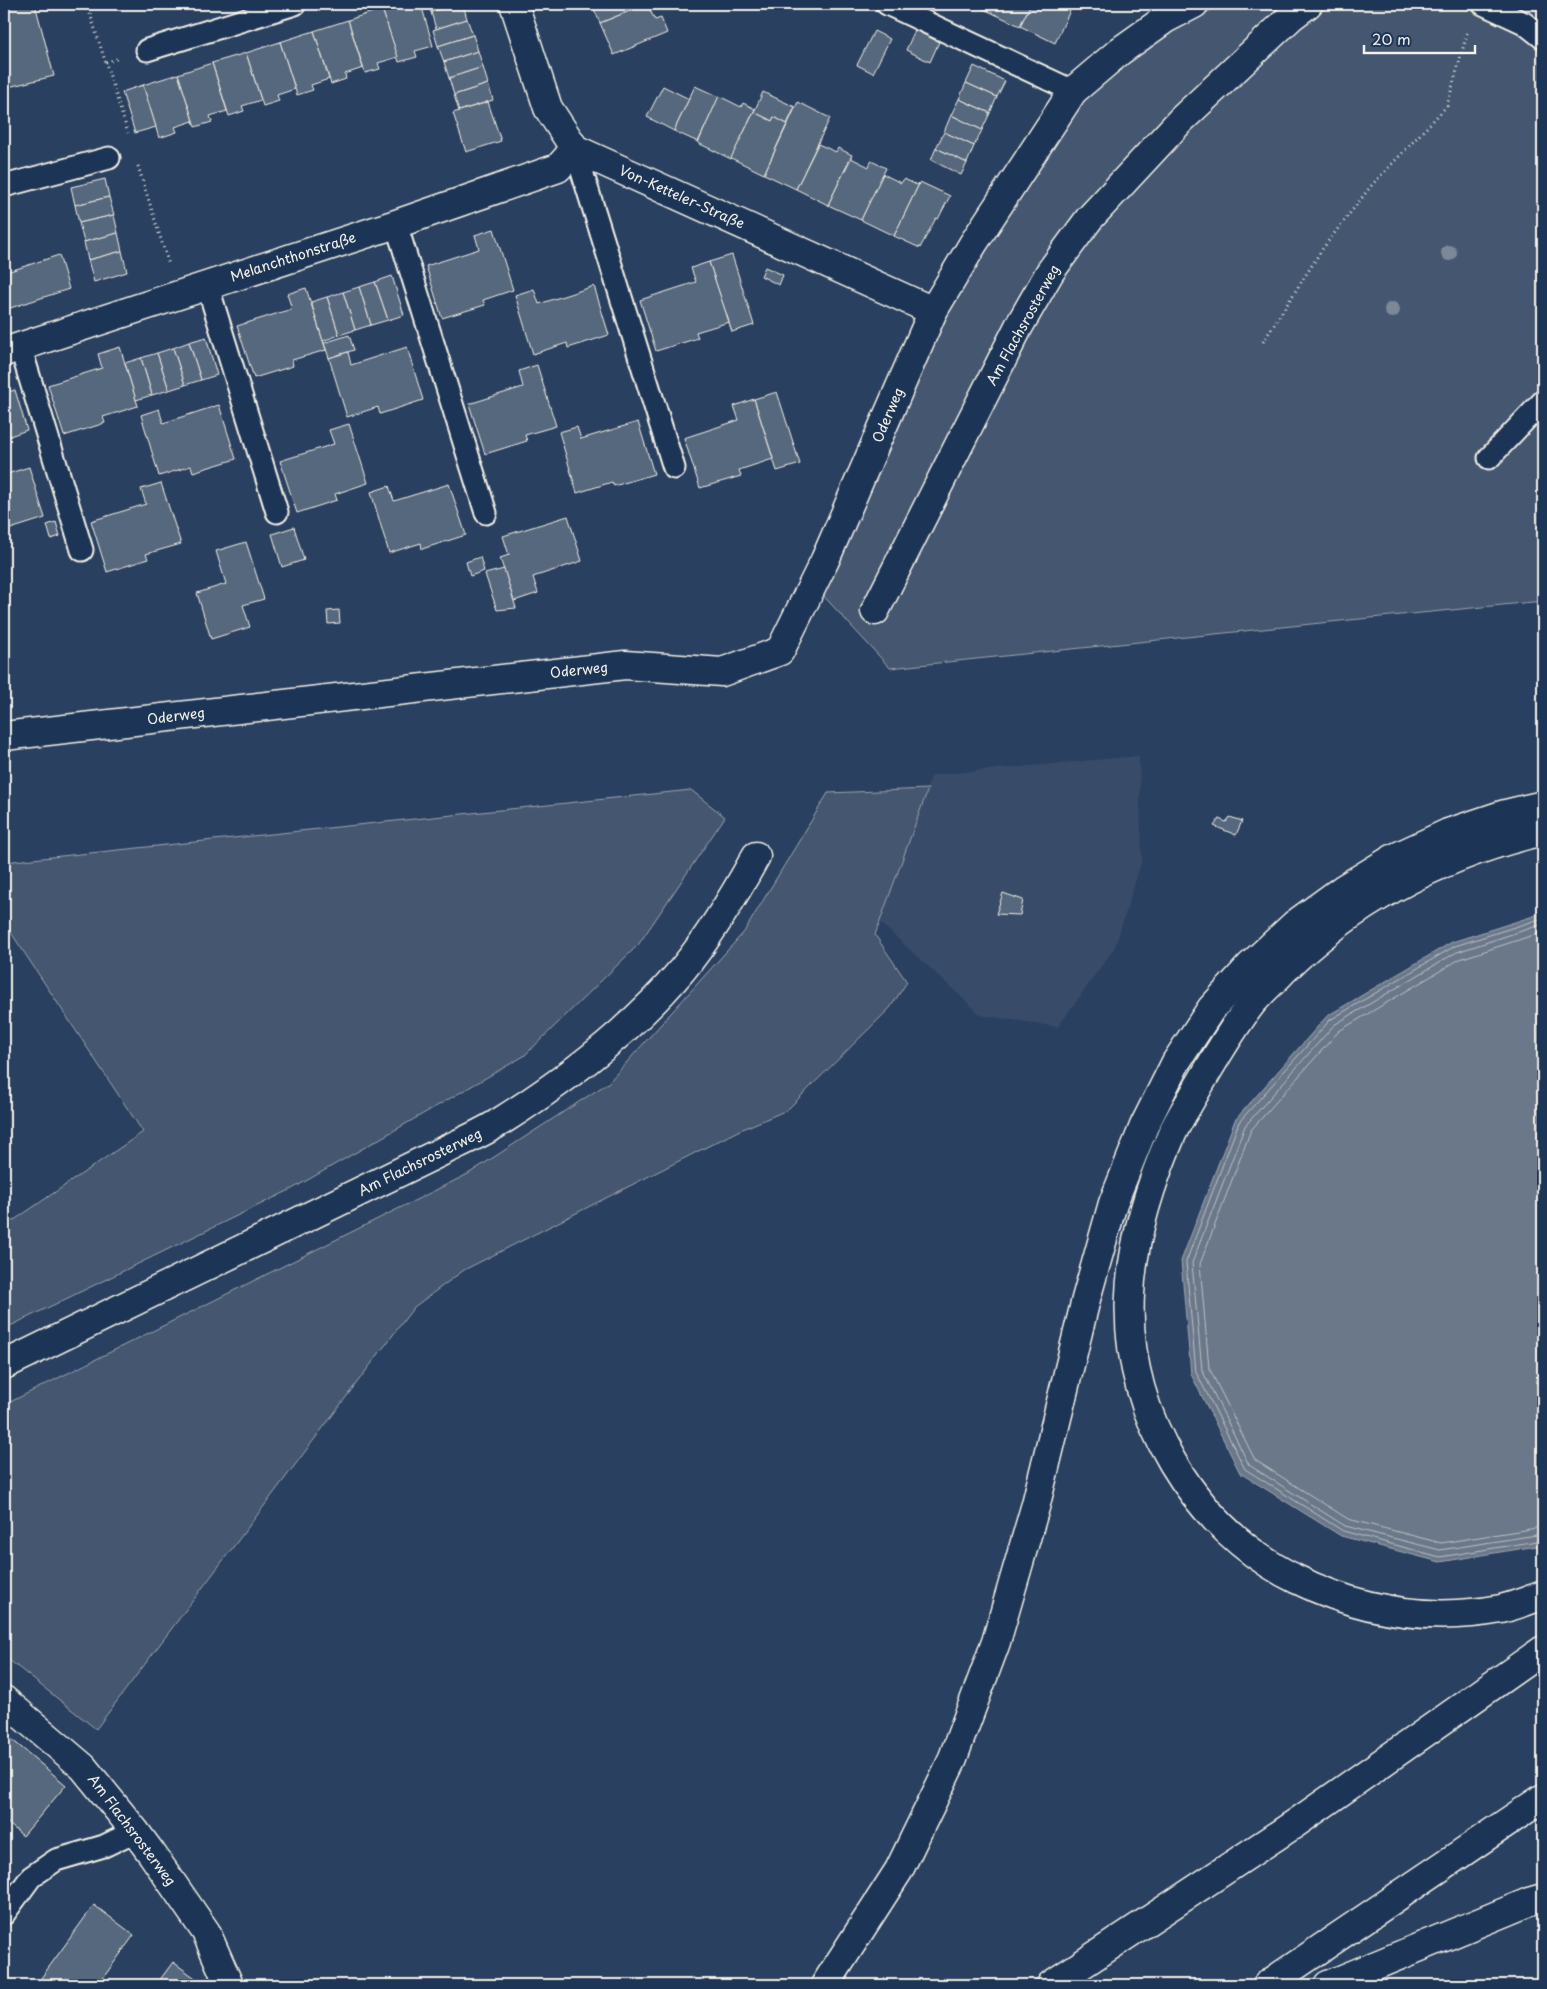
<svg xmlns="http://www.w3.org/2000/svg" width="1547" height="1989" font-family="'Playpen Sans',sans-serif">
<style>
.built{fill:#374c69}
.green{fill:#445771;stroke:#9ca4ac}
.water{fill:#6a788a;stroke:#a1a8b0}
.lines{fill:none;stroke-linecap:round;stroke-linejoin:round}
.shore{stroke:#bdc1c2;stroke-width:1}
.building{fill:#56677d;stroke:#f4f1e8}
.service-casing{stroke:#f4f1e8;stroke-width:25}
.minor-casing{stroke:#f4f1e8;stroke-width:31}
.motorway-casing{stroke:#f4f1e8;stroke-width:31}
.path{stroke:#f4f1e8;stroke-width:3;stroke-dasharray:1 4;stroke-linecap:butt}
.service{stroke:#1d3557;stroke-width:21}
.minor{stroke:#1d3557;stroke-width:28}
.motorway{stroke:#1d3557;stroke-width:28}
.tree{fill:#7c8897}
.labels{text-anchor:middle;stroke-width:4;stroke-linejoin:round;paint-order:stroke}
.street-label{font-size:14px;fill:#f4f1e8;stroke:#1d3557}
</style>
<rect width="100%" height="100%" fill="#2a4060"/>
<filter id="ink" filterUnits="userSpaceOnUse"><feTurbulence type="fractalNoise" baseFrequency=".02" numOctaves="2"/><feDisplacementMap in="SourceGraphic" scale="10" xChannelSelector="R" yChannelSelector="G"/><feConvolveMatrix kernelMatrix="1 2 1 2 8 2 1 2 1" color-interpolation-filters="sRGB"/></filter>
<g filter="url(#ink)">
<!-- built -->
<path class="built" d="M1139 756 1142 860 1115 947 1058 1027 981 1015 876 919 932 775Z"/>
<!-- green -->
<g class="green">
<path d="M1331 4H1543V601L1340 621 890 668 819 591 946 312 1085 99 1161 35 1222 5H1267L1303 25Z"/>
<path d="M928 789 875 935 907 982 890 1008 787 1110 738 1131 464 1270 414 1307 96 1729 4 1656V1405L468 1174 608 1083 744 932 828 793Z"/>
<path d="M691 790 725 817 638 945 524 1056 292 1189 4 1329V1227L143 1132 4 922V862Z"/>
</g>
<!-- water -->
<path class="water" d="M1543 913V1545L1440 1562 1341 1536 1240 1473 1191 1374 1181 1261 1235 1120 1327 1016 1452 942Z"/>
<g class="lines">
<!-- shore -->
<g class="shore">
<path d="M1543 918 1455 946 1330 1020 1239 1122 1186 1262 1196 1372 1245 1469 1343 1531 1440 1557 1543 1540"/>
<path d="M1543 924 1457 952 1334 1025 1245 1126 1192 1263 1202 1370 1249 1465 1345 1526 1440 1550 1543 1534"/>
<path d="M1543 932 1460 959 1339 1031 1251 1130 1200 1264 1209 1368 1255 1460 1348 1519 1441 1543 1543 1527"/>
</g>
</g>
<!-- building -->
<g class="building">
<path d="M19 4H35L54 76 4 88V7Z"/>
<path d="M399 4H421L433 46 415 51 417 57 399 62 382 9Z"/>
<path d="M428 4H458L431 12Z"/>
<path d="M458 4H463L467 19 436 29 431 12Z"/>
<path d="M592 4H647L600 23Z"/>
<path d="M647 4 655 20 661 18 667 33 614 55 600 23Z"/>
<path d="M972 4H992L988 11Z"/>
<path d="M992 4H1031L1020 26 988 11Z"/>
<path d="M1031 4H1073L1055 43 1020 26Z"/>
<path d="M382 9 398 57 378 63 380 69 365 73 348 20Z"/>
<path d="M467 19 473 35 438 46 433 30Z"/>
<path d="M348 20 363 68 345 74 346 79 331 84 314 31Z"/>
<path d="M915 30 939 42 930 62 906 50Z"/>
<path d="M314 31 329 79 311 85 313 90 297 95 280 42Z"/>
<path d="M874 31 890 39 873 73 857 65Z"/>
<path d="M473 35 478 51 444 62 438 46Z"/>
<path d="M280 42 295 89 277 95 279 101 263 106 246 53Z"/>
<path d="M478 51 483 67 449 78 444 62Z"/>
<path d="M246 53 261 100 242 106 244 111 229 116 212 63Z"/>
<path d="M212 63 227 111 210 116 212 122 195 127 178 74Z"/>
<path d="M974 66 1005 81 997 97 966 83Z"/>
<path d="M483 67 488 84 454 95 449 78Z"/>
<path d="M178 74 193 121 175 127 177 132 159 138 143 85Z"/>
<path d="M966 83 997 97 990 113 959 99Z"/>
<path d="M488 84 493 100 459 111 454 95Z"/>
<path d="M143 85 156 127 135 133 122 92Z"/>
<path d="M663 86 689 99 674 131 647 117Z"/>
<path d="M695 86 719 97 698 142 674 131Z"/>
<path d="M763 92 795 107 787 124 774 117 772 121 754 112Z"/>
<path d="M719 96 741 107 743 103 755 109 731 159 698 143Z"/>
<path d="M959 99 990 113 982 130 951 115Z"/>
<path d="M488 102 501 141 466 152 453 113Z"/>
<path d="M798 102 830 118 796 189 764 174Z"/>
<path d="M754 112 772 121 774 117 787 124 764 174 731 158Z"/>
<path d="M951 115 982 130 974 146 944 132Z"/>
<path d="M944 132 974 146 967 163 936 148Z"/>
<path d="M818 144 836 152 838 148 852 155 828 205 796 189Z"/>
<path d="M936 148 967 163 961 175 931 160Z"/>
<path d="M851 158 869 167 871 161 886 168 861 220 828 205Z"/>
<path d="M883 174 901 183 904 179 917 185 920 182 894 236 861 220Z"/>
<path d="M105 179 109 197 75 205 71 187Z"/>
<path d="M920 182 950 196 938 219 936 218 920 248 894 236Z"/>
<path d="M109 197 114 215 79 223 75 205Z"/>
<path d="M114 215 118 233 84 242 79 223Z"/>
<path d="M494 229 513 290 483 300 485 305 442 318 426 266 479 249 475 235Z"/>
<path d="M118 233 122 251 88 260 84 242Z"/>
<path d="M122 251 127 272 94 282 88 260Z"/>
<path d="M59 255 69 289 4 310V273Z"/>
<path d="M732 255 754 325 732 332 709 262Z"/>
<path d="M709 262 729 322 696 332 698 338 656 351 640 300 696 282 691 268Z"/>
<path d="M765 267 783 275 779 285 761 276Z"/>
<path d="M392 276 404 315 388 320 375 282Z"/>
<path d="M375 282 388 320 371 325 359 287Z"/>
<path d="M594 286 609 335 568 348 567 343 533 354 515 295 534 289 539 304Z"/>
<path d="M359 287 371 325 355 330 343 292Z"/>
<path d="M306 288 326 350 292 360 293 366 254 378 237 326 292 309 287 294Z"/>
<path d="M343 292 355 330 339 335 327 297Z"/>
<path d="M327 297 339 335 323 341 311 302Z"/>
<path d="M349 335 354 350 329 358 324 343Z"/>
<path d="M206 337 217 375 201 380 189 342Z"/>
<path d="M189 342 201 380 185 385 173 348Z"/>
<path d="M120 347 138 406 103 417 105 423 64 436 48 385 102 368 98 354Z"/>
<path d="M407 347 423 400 380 414 378 407 347 417 329 358 348 352 351 365Z"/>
<path d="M173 348 185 385 169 390 157 353Z"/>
<path d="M157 353 169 390 152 395 141 358Z"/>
<path d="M141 358 152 395 136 400 125 363Z"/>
<path d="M537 365 556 426 525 435 527 441 485 454 469 404 523 387 519 371Z"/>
<path d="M15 390 27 430 4 438V393Z"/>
<path d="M777 392 800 464 777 471 754 399Z"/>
<path d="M754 399 773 459 739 470 741 476 700 488 684 438 739 420 734 406Z"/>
<path d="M219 405 236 459 193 472 191 466 159 476 141 415 159 409 163 423Z"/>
<path d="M638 422 654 474 614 486 612 482 577 493 559 432 577 427 581 439Z"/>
<path d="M349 424 368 483 335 494 337 500 297 513 280 461 334 444 329 430Z"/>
<path d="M29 467 45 518 4 531V475Z"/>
<path d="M161 483 181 544 146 554 148 559 107 572 91 521 146 504 141 489Z"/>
<path d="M449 484 466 535 422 549 421 543 389 553 371 492 389 486 394 501Z"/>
<path d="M568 516 582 561 533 577 538 593 514 601 500 558 509 555 503 536Z"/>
<path d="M56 522 60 536 51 539 47 525Z"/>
<path d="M294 527 304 560 282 567 272 534Z"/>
<path d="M246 542 264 599 243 605 250 627 211 639 197 593 226 584 216 551Z"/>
<path d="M480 557 484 571 470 576 466 562Z"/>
<path d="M504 569 516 608 497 610 485 574Z"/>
<path d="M339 610 340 623 328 624 327 611Z"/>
<path d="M1230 817 1242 821 1236 835 1214 826 1219 819 1226 822Z"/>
<path d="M1003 893 1023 900 1020 915 996 914Z"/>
<path d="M4 1733 66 1785 23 1836 4 1820Z"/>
<path d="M94 1905 134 1935 98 1985H36Z"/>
<path d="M173 1962 205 1985H156Z"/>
</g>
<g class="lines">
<defs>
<g id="service">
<path d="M887 4 1073 91"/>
<path d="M1483 4 1524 23 1543 38"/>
<path d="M147 50 295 4"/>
<path d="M575 149 674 468"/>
<path d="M4 186 109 158"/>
<path d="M396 224 486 513"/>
<path d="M207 284 277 512"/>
<path d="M20 346 82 550"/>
<path d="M1489 458 1543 401"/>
<path d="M4 1914 31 1877 56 1860 104 1846 135 1831"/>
</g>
<g id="minor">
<path d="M514 4 548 108 575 149 933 311"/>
<path d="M4 352 396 224 558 168 575 149"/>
<path d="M875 611 1019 326 1050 272 1089 219 1181 120 1292 16 1308 4"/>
<path d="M4 736 625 665 722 672 780 651 825 560 933 311 973 244 1073 91 1120 51 1165 19 1194 4"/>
<path d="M4 1365 447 1149C464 1141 482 1133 498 1123 565 1081 631 1031 682 970 711 935 734 896 756 856"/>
<path d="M4 1700 83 1767 135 1831 152 1854 206 1932 229 1985"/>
</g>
<g id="motorway">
<path d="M1543 831C1445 854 1355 900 1283 971 1273 982 1261 992 1252 1003 1231 1030 1214 1060 1197 1089 1189 1104 1179 1118 1172 1134 1123 1246 1108 1353 1173 1463 1203 1513 1245 1554 1296 1579 1361 1611 1430 1622 1501 1609 1515 1606 1529 1600 1543 1595"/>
<path d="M825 1985 899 1870 951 1763 996 1642 1036 1504 1086 1299 1113 1203 1144 1126 1176 1062 1211 1009 1251 965 1295 924 1343 889 1394 858 1448 833 1505 814 1543 805"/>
<path d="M1051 1985 1296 1823 1543 1650"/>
<path d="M1267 1985 1543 1798"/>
<path d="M1328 1985 1529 1902 1543 1898"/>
</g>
</defs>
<!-- service casing -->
<use href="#service" class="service-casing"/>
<!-- minor casing -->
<use href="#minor" class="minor-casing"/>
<!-- motorway casing -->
<use href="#motorway" class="motorway-casing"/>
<!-- path -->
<g class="path">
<path d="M87 4 128 133"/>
<path d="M106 62 120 58"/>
<path d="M138 166 169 265"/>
<path d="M1263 342 1323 248 1371 186 1447 106 1468 30"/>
</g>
<!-- service -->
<use href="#service" class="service"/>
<!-- minor -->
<use href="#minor" class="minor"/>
<!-- motorway -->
<use href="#motorway" class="motorway"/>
</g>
<!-- trees -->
<g class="tree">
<circle cx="1449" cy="253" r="8"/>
<circle cx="1392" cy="310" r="8"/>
</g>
</g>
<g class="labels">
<!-- street labels -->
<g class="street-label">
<text transform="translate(682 197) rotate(24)" y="5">Von-Ketteler-Straße</text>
<text transform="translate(293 257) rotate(-18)" y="5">Melanchthonstraße</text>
<text transform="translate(1023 325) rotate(-61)" y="5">Am Flachsrosterweg</text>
<text transform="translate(888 415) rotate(-67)" y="5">Oderweg</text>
<text transform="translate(579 670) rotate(-6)" y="5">Oderweg</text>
<text transform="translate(176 716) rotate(-7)" y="5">Oderweg</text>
<text transform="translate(420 1162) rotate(-26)" y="5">Am Flachsrosterweg</text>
<text transform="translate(132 1830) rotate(53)" y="5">Am Flachsrosterweg</text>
</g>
</g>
<!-- margin -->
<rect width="1547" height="1989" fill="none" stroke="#1d3557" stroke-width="20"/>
<rect x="10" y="10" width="1527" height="1969" fill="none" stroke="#f4f1e8" stroke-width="2" filter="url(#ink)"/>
<!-- scale -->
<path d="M1364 45v8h111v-8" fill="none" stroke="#f4f1e8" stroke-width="2.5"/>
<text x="1372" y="45" font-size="15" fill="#f4f1e8" stroke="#1d3557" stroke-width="4" paint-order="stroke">20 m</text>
</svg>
